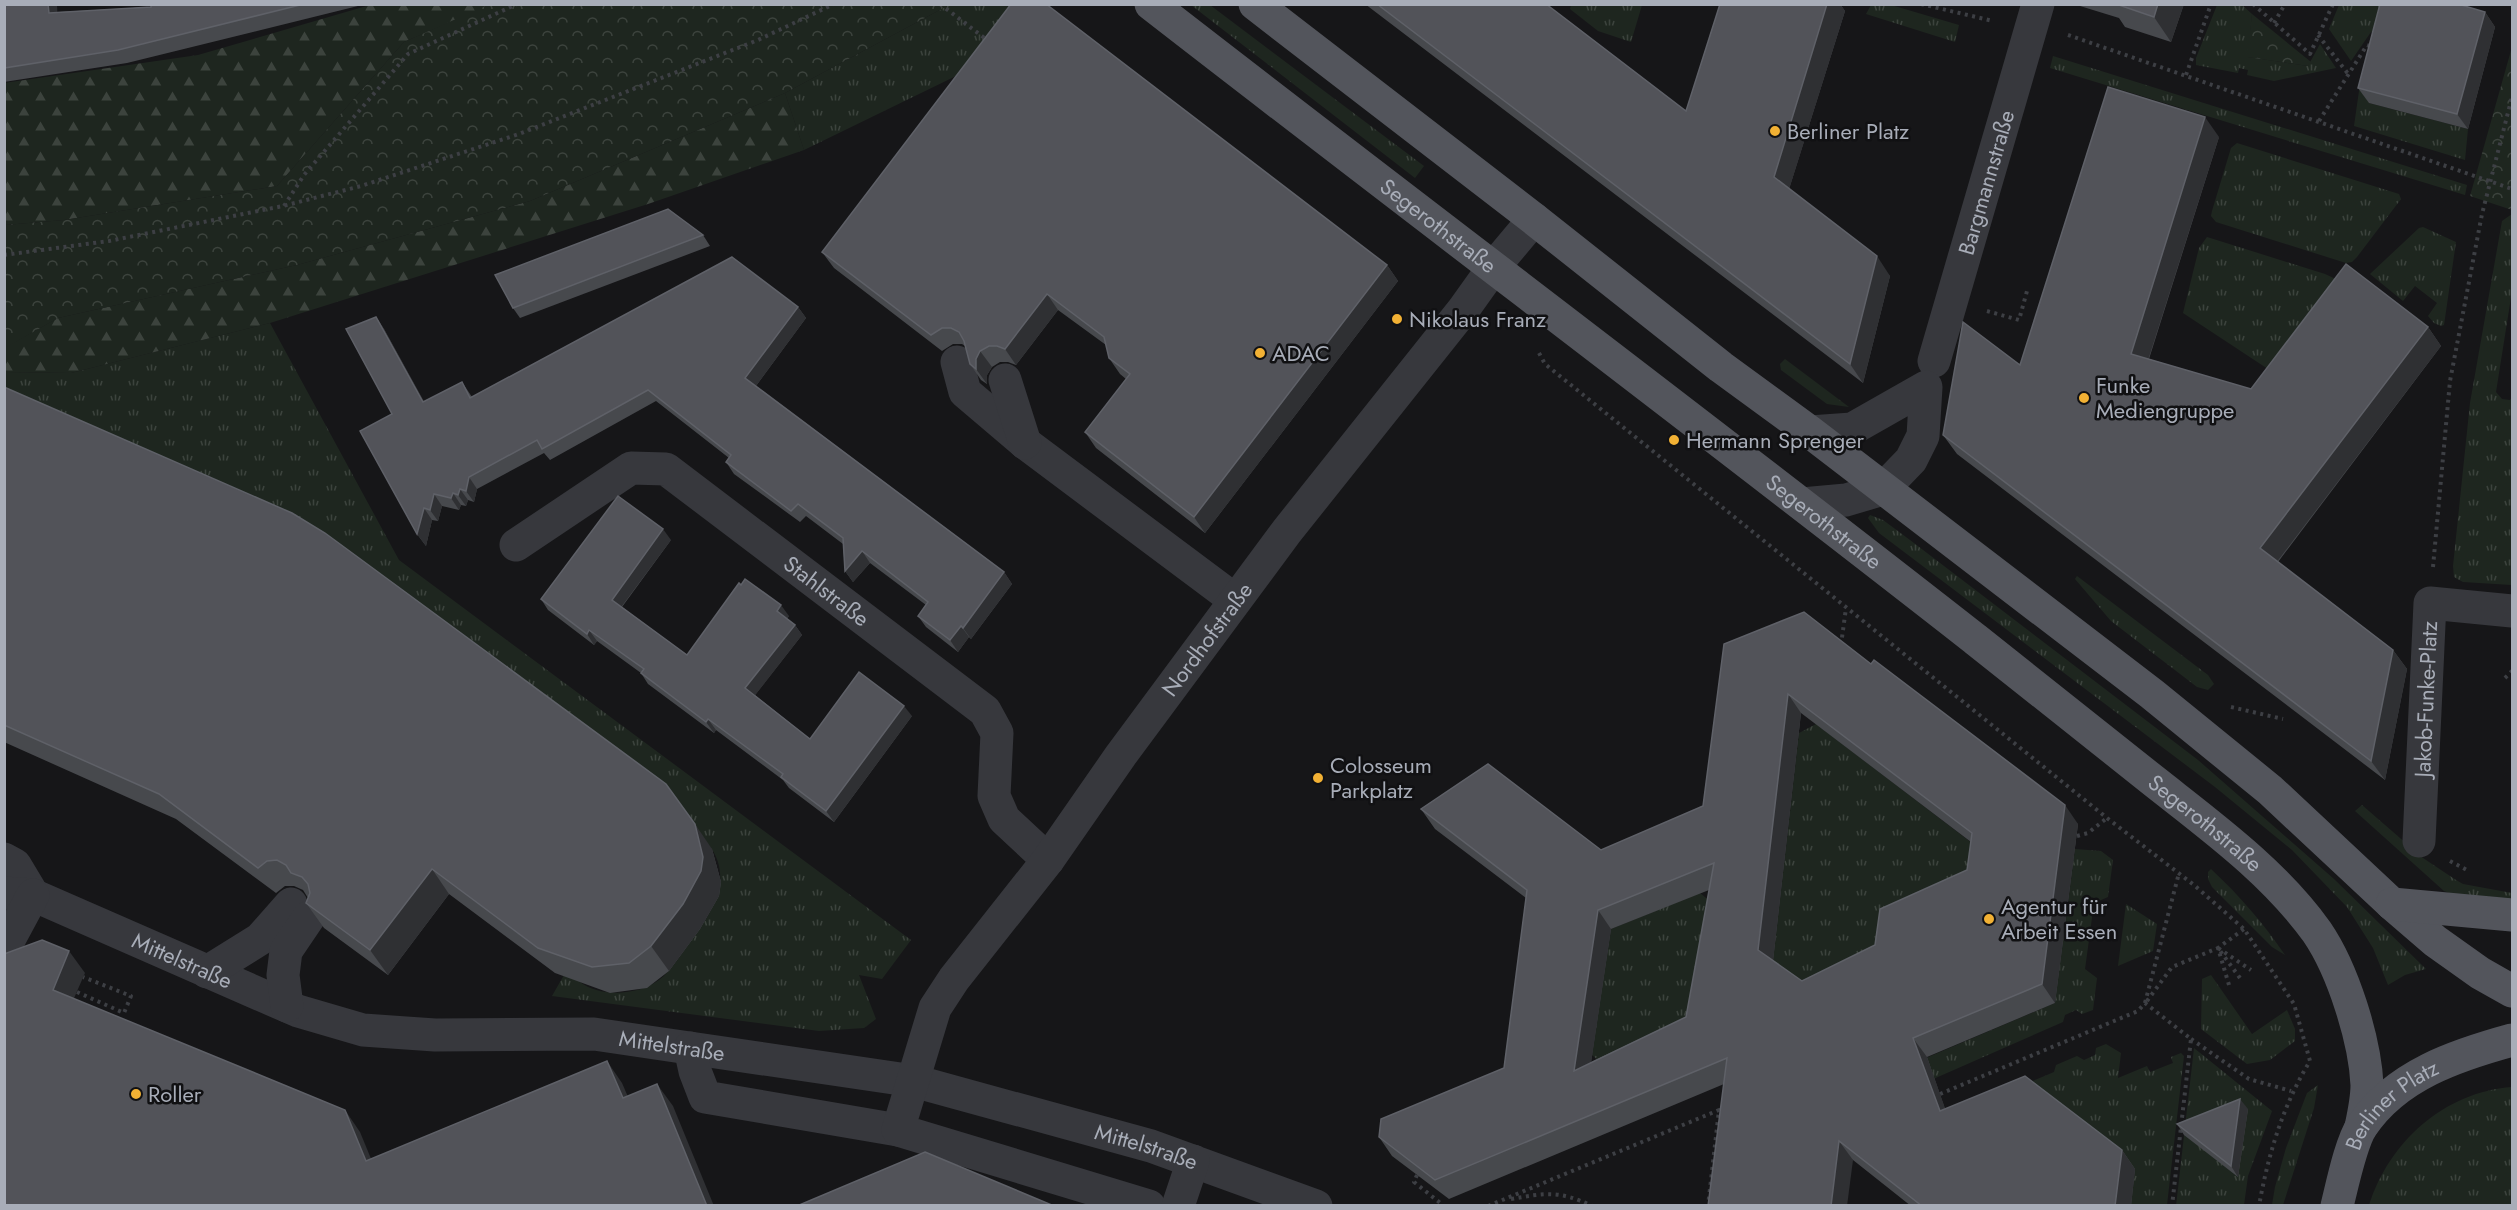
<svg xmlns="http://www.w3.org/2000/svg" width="2517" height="1210" font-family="Jost,sans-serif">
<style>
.grass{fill:url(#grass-tufts)}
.forest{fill:url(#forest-firs)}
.park{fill:url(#park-crowns)}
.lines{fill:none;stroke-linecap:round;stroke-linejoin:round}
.path{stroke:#3d3f44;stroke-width:4;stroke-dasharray:3 4.5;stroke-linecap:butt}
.minor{stroke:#37383d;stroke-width:33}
.major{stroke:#53555c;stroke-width:33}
.wall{fill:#47494d;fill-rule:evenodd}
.shaded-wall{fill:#2f3033}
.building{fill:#525359;stroke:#5f6168;stroke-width:1.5;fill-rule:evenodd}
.poi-dot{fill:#f2b134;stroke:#111113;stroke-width:2}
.labels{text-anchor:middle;stroke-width:5;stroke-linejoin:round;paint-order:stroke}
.poi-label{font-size:22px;fill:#a8adb8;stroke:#111113;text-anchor:start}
.street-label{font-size:22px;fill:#a8adb8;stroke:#111113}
</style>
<defs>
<pattern id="grass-tufts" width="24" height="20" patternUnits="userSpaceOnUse" patternTransform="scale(1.5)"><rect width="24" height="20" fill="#1e261f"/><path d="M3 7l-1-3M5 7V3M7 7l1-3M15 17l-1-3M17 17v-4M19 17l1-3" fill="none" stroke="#3c433d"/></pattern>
<pattern id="forest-firs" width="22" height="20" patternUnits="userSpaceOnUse" patternTransform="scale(1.5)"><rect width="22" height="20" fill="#1e261f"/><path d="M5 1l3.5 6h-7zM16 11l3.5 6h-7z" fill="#3c433d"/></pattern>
<pattern id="park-crowns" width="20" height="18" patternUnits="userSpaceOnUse" patternTransform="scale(1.5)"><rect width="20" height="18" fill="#1e261f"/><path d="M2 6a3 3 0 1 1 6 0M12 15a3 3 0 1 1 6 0" fill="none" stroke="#3c433d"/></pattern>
</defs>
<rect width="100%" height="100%" fill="#161618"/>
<!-- grass -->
<g class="grass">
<path d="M949 5H1035L995 57 804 150 785 93Z"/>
<path d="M1191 5H1210L1424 166 1415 178Z"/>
<path d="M1571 5 1642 4V5L1631 42 1598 31 1570 9Z"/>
<path d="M1871 5H1891L1959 25 1955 42 1866 14Z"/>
<path d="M2217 5H2242L2252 14 2248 57 2308 66 2320 44 2336 68 2274 81 2247 75 2248 70 2239 68 2238 73 2196 65V58Z"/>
<path d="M2339 5H2392L2387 35 2371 32 2351 61 2329 29Z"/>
<path d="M2053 56 2467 185 2465 195 2050 68Z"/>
<path d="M2361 77 2369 103 2468 129 2465 160 2354 126Z"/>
<path d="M2237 143 2399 194 2401 199 2357 257 2352 262 2346 263 2216 222 2211 216 2212 211 2231 148Z"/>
<path d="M2512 214V291L2496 392 2502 399 2510 400 2512 397V585L2463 582 2454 577 2453 566 2470 403 2502 221Z"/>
<path d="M2423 227 2456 242 2444 325 2441 326 2434 323 2428 316 2437 303 2415 286 2403 301 2370 274 2419 228Z"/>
<path d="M2207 237 2325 274 2340 281 2271 371 2183 313 2199 248Z"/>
<path d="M270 323 399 560 911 940 882 979 859 975 876 1019 864 1028 819 1031 552 996 568 968C572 973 576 979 580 982 600 998 639 995 659 980 671 971 679 957 688 945 725 897 740 857 679 820L685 811 343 558 5 404V372L71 373Z"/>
<path d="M1785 359 1849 407 1827 404 1781 370 1780 364Z"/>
<path d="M1870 515 1883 520 1910 540 2198 760 2334 879 2426 969 2405 975 2388 985 2373 948 2347 907 2292 850 2215 787 1879 533 1868 518Z"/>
<path d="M2077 576 2208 675 2214 684 2208 690 2197 687 2111 621 2075 579Z"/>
<path d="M1816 724 1985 853 1980 890 1816 1001 1772 970 1799 733Z"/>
<path d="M2362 805 2423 858 2456 880 2463 884 2512 893V902L2452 894 2444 891 2355 811Z"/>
<path d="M2075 849 2101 851 2113 860 2108 897 2094 903 2085 969 2097 978 2093 1010 2082 1014 2076 1010 2065 1015 2063 1022 1931 1080 1926 1058 2055 1003Z"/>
<path d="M2211 869C2240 896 2263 923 2285 955L2272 947 2212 887 2208 879V872Z"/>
<path d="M1700 893 1722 911 1700 1036 1616 1076 1592 1055 1611 929Z"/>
<path d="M2126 904 2157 924 2153 951 2118 966Z"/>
<path d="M2211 975 2252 1034 2287 1010 2295 1029V1041L2270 1060 2247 1064 2201 1029 2202 979Z"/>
<path d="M2106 1044 2121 1053 2118 1078 2147 1066 2150 1072 2173 1063 2171 1057 2181 1053 2184 1056 2167 1205H2131L2135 1169 1953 1114 2054 1072 2056 1065 2077 1056 2084 1060 2095 1055 2096 1048Z"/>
<path d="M2194 1048 2272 1111 2248 1176 2244 1205 2176 1206Z"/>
<path d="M2318 1085 2314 1108 2283 1205H2272L2275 1187 2286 1148 2307 1093Z"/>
<path d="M2512 1087V1205H2369C2389 1142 2444 1092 2512 1087Z"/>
</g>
<!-- forest -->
<g class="forest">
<path d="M370 5H490L404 42 277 186 64 220 5 225 4 83 198 55Z"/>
<path d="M785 93 804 150 648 204 270 323 71 373 5 372 4 348 58 318 297 265 530 201Z"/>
</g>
<!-- park -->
<g class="park">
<path d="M490 4 949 5 785 93 530 201 297 265 58 318 5 348V225L64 220 277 186 404 42Z"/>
<path d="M2252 14 2311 62 2308 66 2247 57Z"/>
<path d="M2512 47V210L2470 196Z"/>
</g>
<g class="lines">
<!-- path -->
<g class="path">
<path d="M940 4 987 40"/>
<path d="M1921 4 1993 21"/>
<path d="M2253 4 2310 54 2333 4"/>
<path d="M2274 23 2285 4"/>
<path d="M2068 35 2512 189"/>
<path d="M2318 35 2349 75"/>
<path d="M2186 75 2211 4"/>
<path d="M2319 121 2367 45 2373 47"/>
<path d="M284 206 304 175 408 54 517 4"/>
<path d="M4 255 109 241 283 206 361 186 519 134 758 40 834 4"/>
<path d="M1987 311 2019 320 2027 291"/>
<path d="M1539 353 1545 364 2107 818 2194 885 2244 929 2294 1004 2310 1061C2283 1105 2268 1155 2259 1206"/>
<path d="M2433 567 2450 381 2482 214 2512 97"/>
<path d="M1841 645 1846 608"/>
<path d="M2505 678 2512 671"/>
<path d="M2231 707 2283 719"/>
<path d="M2077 836 2088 833 2107 818"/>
<path d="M2450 861 2467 870"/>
<path d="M2240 978 2218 948 2251 970"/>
<path d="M2229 985 2218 948 2244 929"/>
<path d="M77 992 124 1013 131 996 83 977"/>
<path d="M2147 1001 2172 967 2218 948"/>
<path d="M2145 1003 2179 873"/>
<path d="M2191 1039 2249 1079 2291 1091"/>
<path d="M1940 1094 2138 1011 2145 1003 2191 1039 2172 1206"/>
<path d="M1417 1175 1414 1182 1444 1206"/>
<path d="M1511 1199C1545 1193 1559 1190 1592 1206"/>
<path d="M1488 1206 1719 1110 1708 1206"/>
</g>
<!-- minor -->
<g class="minor">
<path id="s1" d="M1934 361 2038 4"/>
<path d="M957 362 965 392 1025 443 1235 600"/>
<path d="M1005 380 1025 443"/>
<path d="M1802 504 1846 500 1883 489 1911 460 1923 436 1926 387 1852 429 1810 432"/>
<path id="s2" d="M516 545 631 468 666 469 985 711 997 733 994 796 1004 819 1048 860"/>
<path id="s3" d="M2419 841 2430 603 2512 611"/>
<path d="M4 859 15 865 33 895"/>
<path id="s4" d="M4 893 33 895 298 1011 363 1030 435 1035 594 1034 914 1081 1151 1146 1316 1206"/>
<path d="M4 949 33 895"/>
<path d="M207 972 260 939 291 904"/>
<path d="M287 1006 283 975 286 951 309 917"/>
<path d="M690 1048 695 1071 705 1097 898 1130"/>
<path id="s5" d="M1149 1206 898 1130 935 1008 954 979 1048 860 1121 755 1287 531 1463 310 1493 268 1534 219"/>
<path d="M1178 1206 1193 1161"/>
</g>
<!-- major -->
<g class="major">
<path id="s6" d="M1151 4C1425 217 1702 425 1975 639 2035 687 2095 735 2155 782 2212 827 2274 872 2317 932 2343 970 2365 1040 2367 1085 2367 1099 2364 1113 2361 1127"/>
<path d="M1255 4 1534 219 1721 367 1810 432 2152 694 2270 790 2392 904 2435 941 2480 973 2512 991"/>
<path d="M2392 904 2512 915"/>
<path id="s7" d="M2337 1206C2342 1186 2351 1142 2362 1126 2396 1075 2457 1055 2512 1040"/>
</g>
</g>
<!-- wall -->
<g class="wall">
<path d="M4 4 57 12 151 7V4H366L127 63 4 82Z"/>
<path d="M1365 4H1546L1686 111 1720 4H1840L1845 11 1789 189 1890 276 1863 383Z"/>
<path d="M2080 4H2184L2171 42 2125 27 2119 18 2080 6Z"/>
<path d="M2485 12 2495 27 2468 129 2369 103 2358 88Z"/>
<path d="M2219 137 2149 359 2251 389 2428 327 2441 346 2278 562 2393 650 2407 669 2385 780 1957 454 1943 435 2020 365Z"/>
<path d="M703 235 710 246 520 318 513 308Z"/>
<path d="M822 252 1387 265 1398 281 1205 533 1096 448 1085 432 1126 379 1120 374 1109 358 1106 345 1058 310 1016 365 1008 362H1000L992 367 987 375V384L981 380 970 364 965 346 962 344H953L942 351 834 268Z"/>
<path d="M798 307 806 318 756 386 1004 572 1012 584 971 639 969 637 958 652 926 627 918 616 926 605 870 563 853 582 845 571 843 544 806 516 800 522 734 474 726 462 729 458 656 401 550 460 544 453 477 489 474 502 468 500 466 506 461 505 459 510 442 506 438 521 432 520 426 546 417 534 392 414 376 317 384 329 424 402 462 382 472 397Z"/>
<path d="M4 387 712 849 721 882 719 896 700 929 669 971 647 988 610 993 555 973 449 894 388 975 324 928 306 903 308 898 303 890 294 886H285L276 893 176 819 4 742Z"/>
<path d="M671 540 622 607 687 655 789 616 787 619 795 625 802 635 755 695 810 739 912 716 834 822 789 788 783 780 716 730 714 733 648 684 641 673 597 641 594 645 548 610 541 599Z"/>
<path d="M1724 644 2078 824 2055 1003 1927 1057 1945 1109 2122 1150 2135 1169 2131 1206H1911L1853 1160 1724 1084 1449 1199 1392 1156 1379 1137 1504 1068 1526 898 1435 829 1421 809 1601 850 1703 806ZM1801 713 1971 842 1967 870 1875 945 1802 981 1773 961ZM1709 890 1686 1017 1591 1062 1611 929Z"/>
<path d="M2248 1109 2238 1177 2184 1135 2177 1124Z"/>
</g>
<!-- shaded-wall -->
<g class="shaded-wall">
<path d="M48 4H57L58 26 49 13Z"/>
<path d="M1827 4H1840L1845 11 1787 196 1774 177Z"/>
<path d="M2158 4H2184L2171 42 2154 17Z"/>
<path d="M2485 12 2495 27 2468 129 2457 114Z"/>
<path d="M2205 117 2219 137 2144 373 2131 354Z"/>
<path d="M1877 256 1890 276 1863 383 1850 364Z"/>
<path d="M1387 265 1398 281 1205 533 1194 517Z"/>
<path d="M1047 294 1058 310 1016 365 1005 349Z"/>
<path d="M798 307 806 318 753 390 745 378Z"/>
<path d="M376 317 384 329 431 414 423 402Z"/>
<path d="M2428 327 2441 346 2273 567 2260 548Z"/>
<path d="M980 351 992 367 987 375V384L976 369V359Z"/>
<path d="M469 477 477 489 474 502 466 491Z"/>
<path d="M460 489 468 500 466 506 458 495Z"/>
<path d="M453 493 461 505 459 510 451 498Z"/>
<path d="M434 494 442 506 438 521 430 510Z"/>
<path d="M424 508 432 520 426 546 417 534Z"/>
<path d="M663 529 671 540 619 610 612 600Z"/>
<path d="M862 551 870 563 853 582 845 571Z"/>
<path d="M1004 572 1012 584 971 639 963 628Z"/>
<path d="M781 605 789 616 784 622 777 611Z"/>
<path d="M795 625 802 635 753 698 745 688Z"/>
<path d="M961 626 969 637 958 652 950 640Z"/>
<path d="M589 630 597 641 594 645 587 634Z"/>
<path d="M2393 650 2407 669 2385 780 2371 761Z"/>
<path d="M1788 694 1801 713 1772 970 1758 950Z"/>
<path d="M904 706 912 716 834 822 826 811Z"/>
<path d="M708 719 716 730 714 733 706 722Z"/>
<path d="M2065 805 2078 824 2055 1003 2042 984Z"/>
<path d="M695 824 712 849 721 882 719 896 700 929 669 971 651 946Z"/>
<path d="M432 869 449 894 388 975 370 950Z"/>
<path d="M1598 910 1611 929 1587 1090 1574 1071Z"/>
<path d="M69 951 85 973 68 1012 53 990Z"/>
<path d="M1913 1038 1927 1057 1953 1131 1940 1111Z"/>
<path d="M607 1061 622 1083 638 1120 623 1098Z"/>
<path d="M657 1084 673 1106 714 1206H707Z"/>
<path d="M2240 1099 2248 1109 2238 1177 2231 1166Z"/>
<path d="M345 1110 360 1132 381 1183 366 1161Z"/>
<path d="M1839 1141 1853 1160 1847 1206H1831Z"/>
<path d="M2122 1150 2135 1169 2131 1206H2115Z"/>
</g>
<!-- building -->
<g class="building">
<path d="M4 4H48L49 13 151 7V4H304L118 50 4 68Z"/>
<path d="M1011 4H1046L1387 265 1194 517 1085 432 1130 374 1109 358 1104 337 1047 294 1005 349 997 346H989L980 351 976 359V369L970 364 964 341 959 332 951 328H942L931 335 822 252Z"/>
<path d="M1377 4H1546L1686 111 1720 4H1827L1774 177 1877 256 1850 364Z"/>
<path d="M2116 4H2158L2154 17Z"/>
<path d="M2380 4H2458L2485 12 2457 114 2358 88Z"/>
<path d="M2108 87 2205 117 2131 354 2251 389 2346 264 2428 327 2260 548 2393 650 2371 761 1943 435 1963 322 2020 365Z"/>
<path d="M668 209 703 235 513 308 495 275Z"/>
<path d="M732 257 798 307 745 378 1004 572 963 628 961 626 950 640 918 616 928 602 862 551 845 571 843 538 798 504 791 511 726 462 731 455 648 390 542 449 537 440 469 477 466 491 460 489 458 495 453 493 451 498 434 494 430 510 424 508 417 534 360 431 392 414 346 329 376 317 423 402 462 382 470 398Z"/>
<path d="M4 387 292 513 325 533 666 784 695 824 703 857 701 871 683 904 651 946 629 963 592 967 538 948 432 869 370 950 306 903 310 893 308 884 302 877 291 873 286 865 277 860 267 861 258 868 159 794 4 725Z"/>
<path d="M618 496 663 529 612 600 687 655 739 583 741 585 745 579 781 605 777 611 795 625 745 688 810 739 859 672 904 706 826 811 781 777 783 774 708 719 706 722 641 673 644 669 589 630 587 634 541 599Z"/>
<path d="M1804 612 1871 664 1874 660 2065 805 2042 984 1913 1038 1940 1111 2025 1076 2122 1150 2115 1206H1922L1839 1141 1831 1206H1708L1727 1058 1435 1180 1379 1137 1381 1119 1504 1068 1527 890 1421 809 1488 764 1601 850 1703 806 1724 644ZM1788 694 1972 833 1967 870 1880 909 1875 945 1802 981 1758 950ZM1714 863 1686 1017 1574 1071 1598 910Z"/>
<path d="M42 940 69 951 53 990 345 1110 366 1161 607 1061 623 1098 657 1084 707 1206H4V954Z"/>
<path d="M2240 1099 2231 1166 2177 1124Z"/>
<path d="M925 1152 1054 1206H797Z"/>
</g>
<!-- markers -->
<g class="poi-dot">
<circle cx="1775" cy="131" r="6"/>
<circle cx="1397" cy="319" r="6"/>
<circle cx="1260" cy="353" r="6"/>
<circle cx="2084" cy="398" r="6"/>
<circle cx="1674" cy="440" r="6"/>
<circle cx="1318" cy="778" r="6"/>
<circle cx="1989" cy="919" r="6"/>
<circle cx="136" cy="1094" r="6"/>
</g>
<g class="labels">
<!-- poi labels -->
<g class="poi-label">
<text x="1787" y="139">Berliner Platz</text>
<text x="1409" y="327">Nikolaus Franz</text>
<text x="1272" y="361">ADAC</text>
<text x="2096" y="393">Funke<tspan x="2096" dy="25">Mediengruppe</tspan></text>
<text x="1686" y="448">Hermann Sprenger</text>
<text x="1330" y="773">Colosseum<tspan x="1330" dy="25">Parkplatz</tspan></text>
<text x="2001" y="914">Agentur für<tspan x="2001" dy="25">Arbeit Essen</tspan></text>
<text x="148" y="1102">Roller</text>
</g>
<!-- street labels -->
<g class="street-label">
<text dy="8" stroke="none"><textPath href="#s1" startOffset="186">Bargmannstraße</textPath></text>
<text dy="8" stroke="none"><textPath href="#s6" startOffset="363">Segerothstraße</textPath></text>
<text dy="8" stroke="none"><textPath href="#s6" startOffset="849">Segerothstraße</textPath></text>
<text dy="8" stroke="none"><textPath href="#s2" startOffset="375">Stahlstraße</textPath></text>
<text dy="8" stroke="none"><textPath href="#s5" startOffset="848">Nordhofstraße</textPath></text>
<text dy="8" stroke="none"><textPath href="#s3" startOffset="142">Jakob-Funke-Platz</textPath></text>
<text dy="8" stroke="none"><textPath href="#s6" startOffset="1335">Segerothstraße</textPath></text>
<text dy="8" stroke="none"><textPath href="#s4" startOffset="192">Mittelstraße</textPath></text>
<text dy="8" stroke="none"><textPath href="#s4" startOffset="696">Mittelstraße</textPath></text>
<text dy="8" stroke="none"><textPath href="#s7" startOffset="120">Berliner Platz</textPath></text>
<text dy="8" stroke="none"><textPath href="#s4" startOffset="1182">Mittelstraße</textPath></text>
</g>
</g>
<!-- border -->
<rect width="2517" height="1210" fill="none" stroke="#a8adb8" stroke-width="12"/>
</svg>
